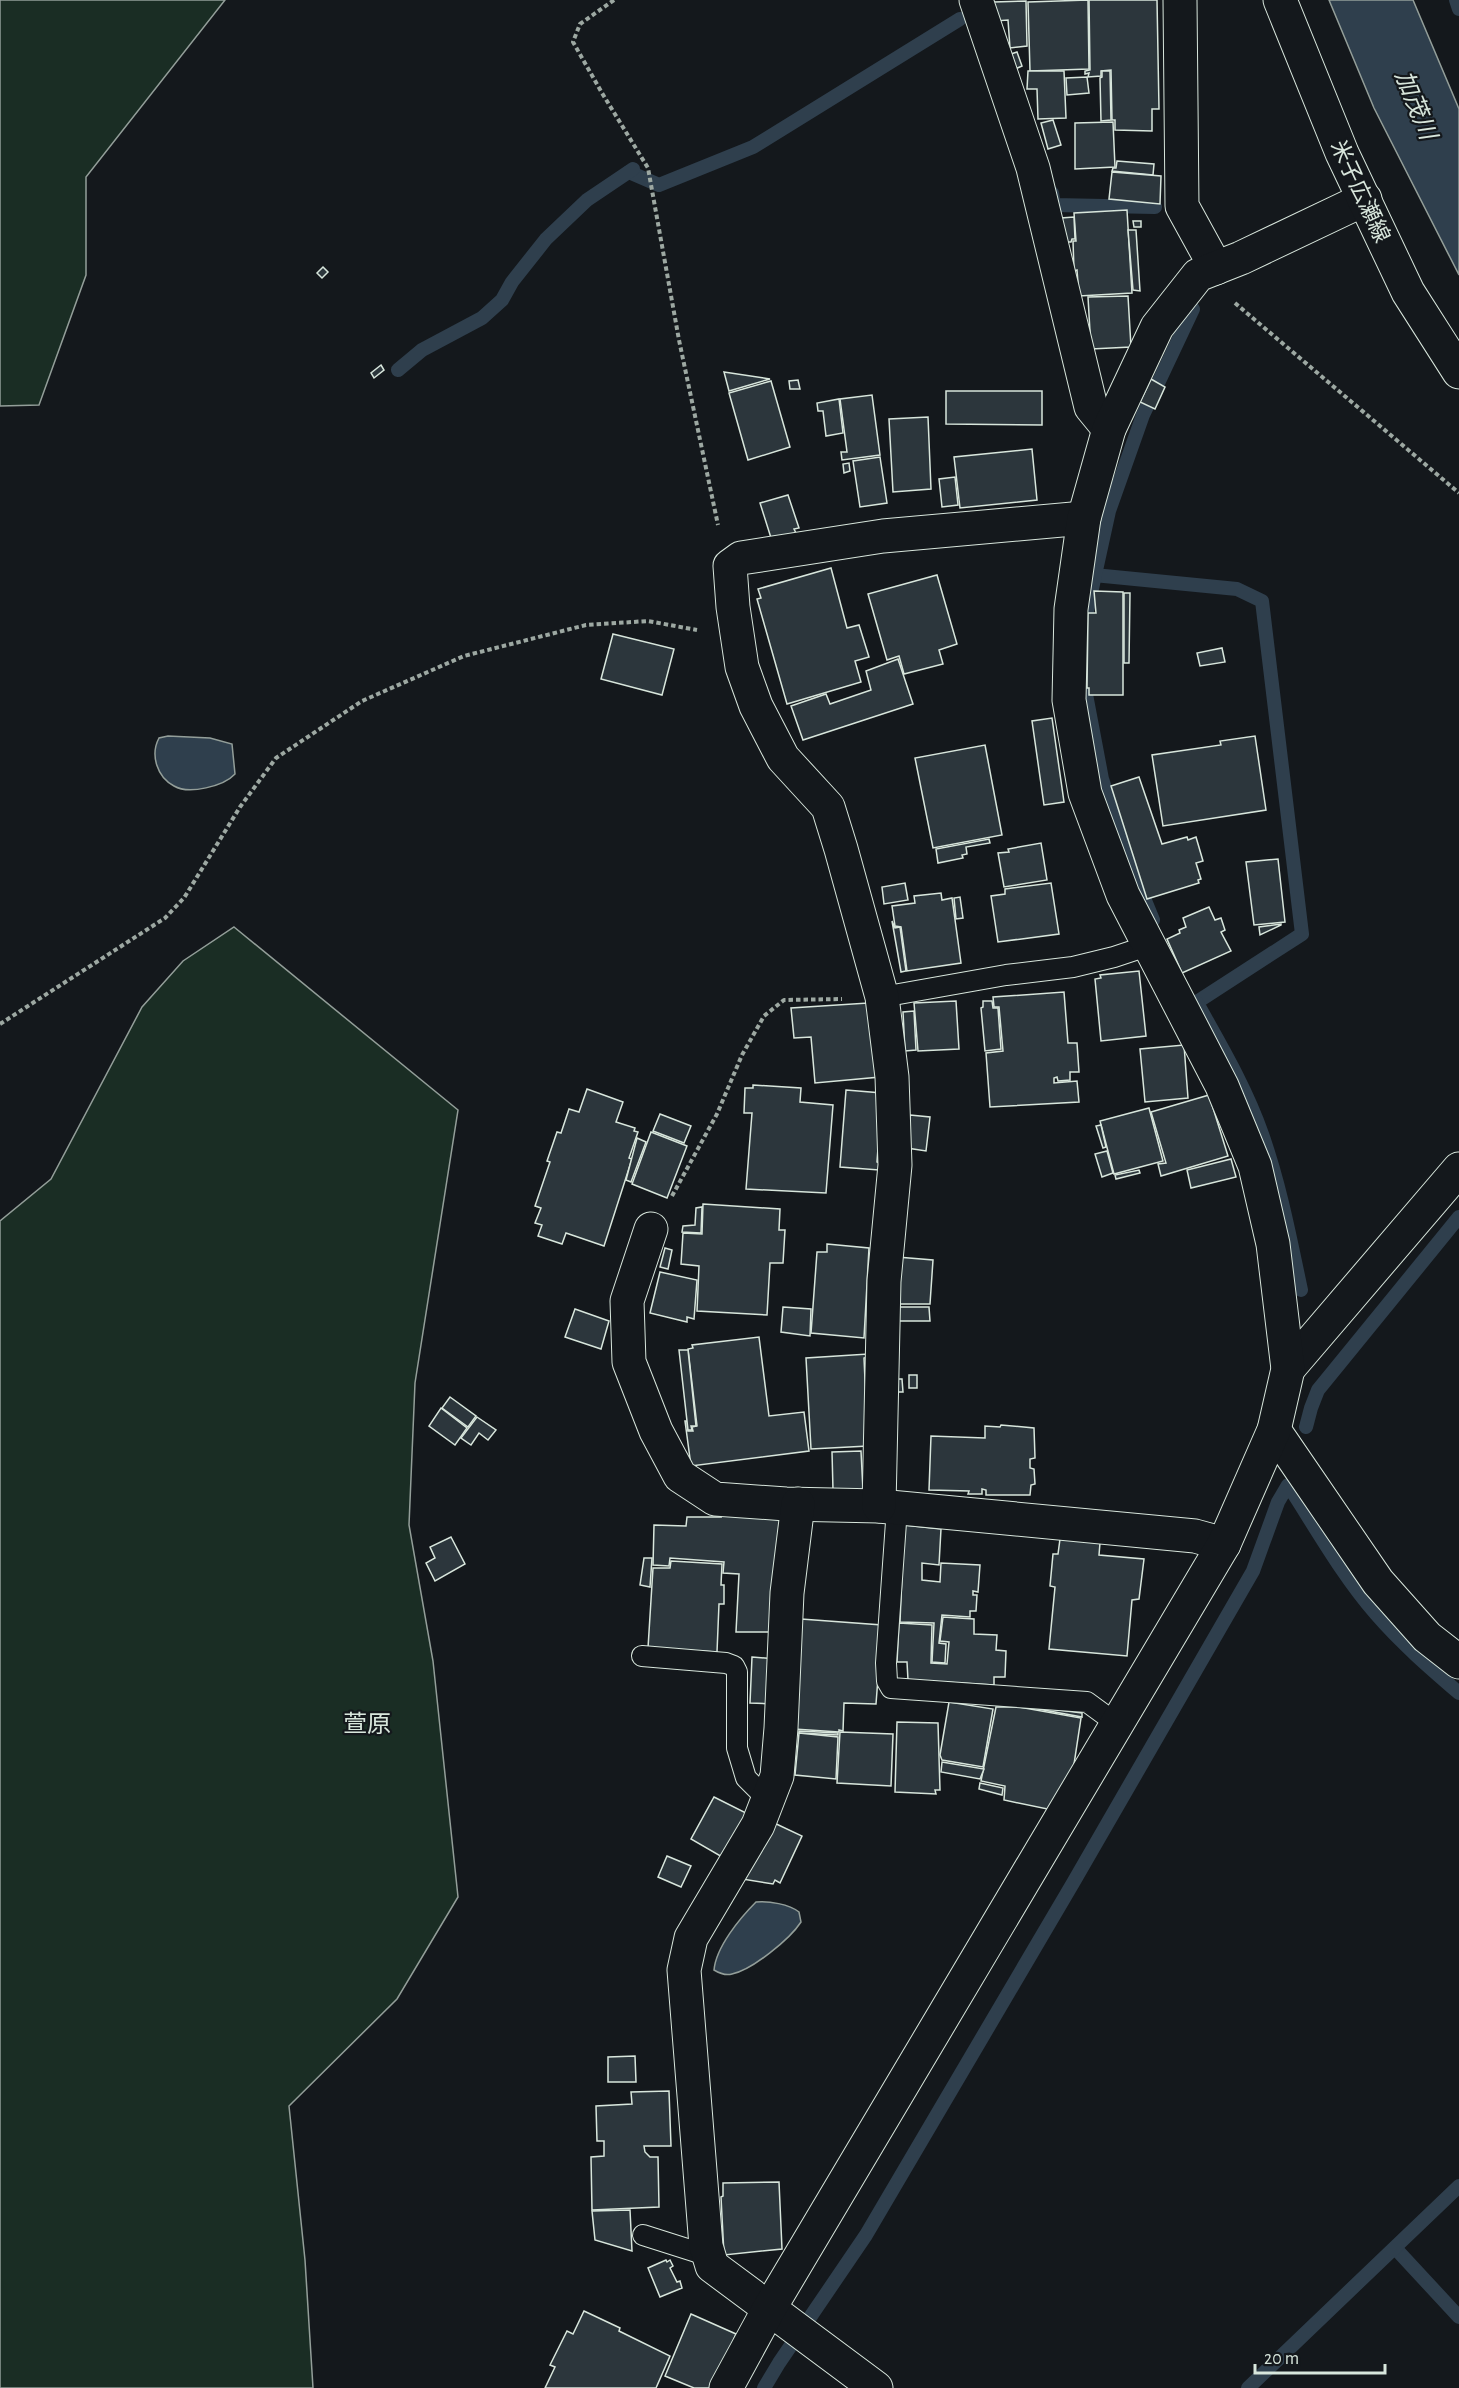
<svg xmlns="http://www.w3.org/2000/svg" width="1459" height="2388" font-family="'Alegreya Sans','Noto Sans JP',sans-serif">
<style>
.green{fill:#1a2d24;stroke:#939e99;stroke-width:1.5}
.water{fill:#2f3f4d;stroke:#939e99;stroke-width:1.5}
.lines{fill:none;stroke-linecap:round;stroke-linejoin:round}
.stream{stroke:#2f3f4d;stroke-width:14}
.building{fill:#2c363c;stroke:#d8e6dc;stroke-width:1.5}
.lane-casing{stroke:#d8e6dc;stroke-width:22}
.street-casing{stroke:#d8e6dc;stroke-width:35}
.secondary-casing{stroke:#d8e6dc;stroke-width:35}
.path{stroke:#9da8a2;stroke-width:4;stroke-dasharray:4.5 3;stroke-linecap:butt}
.lane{stroke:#14181c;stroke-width:20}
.street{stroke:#14181c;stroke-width:33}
.secondary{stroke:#14181c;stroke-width:33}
.labels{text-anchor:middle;stroke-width:4.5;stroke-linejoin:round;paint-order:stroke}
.street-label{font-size:22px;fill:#d8e6dc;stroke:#14181c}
.water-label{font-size:24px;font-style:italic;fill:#d8e6dc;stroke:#14181c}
.neighbourhood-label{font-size:24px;fill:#d8e6dc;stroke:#14181c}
</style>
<rect width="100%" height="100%" fill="#14181c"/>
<!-- green -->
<g class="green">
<path d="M0 0H225L86 177V275L39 405 0 406Z"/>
<path d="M234 927 458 1110 415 1383 409 1525 433 1661 458 1897 397 1999 289 2106 305 2260 313 2388H0V1221L51 1179 142 1007 183 961Z"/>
</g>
<!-- water -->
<g class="water">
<path d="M1329 0H1413L1459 109V275L1374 108Z"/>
<path d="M168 736 210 738 232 744 235 774C224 786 189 795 174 786 157 777 150 755 159 738Z"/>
<path d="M756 1902C769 1901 789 1904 799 1912L801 1922C790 1939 752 1970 732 1974 725 1976 719 1973 714 1970 716 1947 740 1918 756 1902Z"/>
</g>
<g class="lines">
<!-- stream -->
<g class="stream">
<path d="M1456 0 1459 9"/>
<path d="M629 172 659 185 753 147 960 19"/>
<path d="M1052 193 1054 205 1155 207"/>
<path d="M398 370 422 350 482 318 502 300 512 282 546 239 587 200 633 169"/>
<path d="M1094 575 1237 589 1262 601 1302 934 1197 1002"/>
<path d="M1086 616 1109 511 1143 415 1193 309"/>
<path d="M1085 674V689L1102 779 1132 869 1153 920"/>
<path d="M1197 1003C1221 1046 1246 1088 1262 1134 1280 1185 1290 1238 1301 1290"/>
<path d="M1306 1427 1311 1408 1318 1390 1459 1217"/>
<path d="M1396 2249 1459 2317"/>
<path d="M764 2388 779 2363 866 2235 1073 1883 1253 1571 1278 1502 1288 1485C1316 1528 1342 1575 1376 1614 1401 1643 1430 1668 1459 1693"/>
<path d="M1248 2388 1459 2186"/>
</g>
</g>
<!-- building -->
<g class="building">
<path d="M1088 0 1089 69 1030 71 1028 2Z"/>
<path d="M1089 0H1157L1159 109H1152V131L1115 130V120H1112L1111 70 1101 71V76L1088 77 1089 73 1085 74V71L1090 70Z"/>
<path d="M1026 1 1027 46 1010 48 1008 20 995 21 994 2Z"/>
<path d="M1017 52 1022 66 1015 69 1008 55Z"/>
<path d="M1028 71H1064L1066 118 1038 119 1037 89H1027Z"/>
<path d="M1102 71H1110L1111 120 1101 121 1100 78 1102 77Z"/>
<path d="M1087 77 1089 93 1067 95 1066 78Z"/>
<path d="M1053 120 1061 145 1048 149 1041 123Z"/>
<path d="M1113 122 1115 167 1075 169V123Z"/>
<path d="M1117 161 1154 164 1153 175 1112 171 1113 168H1116Z"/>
<path d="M1112 172 1161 176 1160 204 1109 199Z"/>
<path d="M1127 210 1132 293 1079 296 1077 270 1074 271 1073 241H1076L1074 213Z"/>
<path d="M1074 217 1075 239H1072L1071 242H1063L1061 218Z"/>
<path d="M1133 221H1141V227H1134Z"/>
<path d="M1128 230H1136L1140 291 1133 290Z"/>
<path d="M323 267 328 272 322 278 317 273Z"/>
<path d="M1128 296 1131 347 1091 349 1088 297Z"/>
<path d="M381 365 384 370 374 378 371 373Z"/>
<path d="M724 372 770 379 729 391Z"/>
<path d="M1151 379 1165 387 1155 409 1140 402Z"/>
<path d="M798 380 800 389H790L789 381Z"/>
<path d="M771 381 790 447 748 460 729 393Z"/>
<path d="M946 391H1042V425L946 424Z"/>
<path d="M872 395 880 455 842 460 841 452H847L840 399Z"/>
<path d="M839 399 843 433 826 436 823 411H818L817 403Z"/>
<path d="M928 417 931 489 893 492 889 419Z"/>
<path d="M1032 449 1037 500 960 508 954 457Z"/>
<path d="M880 457 887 503 860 507 853 461Z"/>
<path d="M849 463 850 471 844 473 843 464Z"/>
<path d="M955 477 958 505 942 507 939 479Z"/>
<path d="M788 495 799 528 794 529 796 533 772 541 760 503Z"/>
<path d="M831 568 847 628 859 625 869 657 855 661 861 682 787 704 757 599 761 598 758 589Z"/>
<path d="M937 575 957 644 939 650 943 664 904 674 899 656 887 660 868 594Z"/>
<path d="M1094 591 1123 592V695H1089V688H1087L1088 613H1096Z"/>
<path d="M1124 593H1130L1129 663H1124Z"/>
<path d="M613 634 674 649 662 695 601 679Z"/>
<path d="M1222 648 1225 662 1200 666 1197 653Z"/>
<path d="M898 659 913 704 803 740 791 706 826 694 830 704 871 690 866 671Z"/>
<path d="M1052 718 1064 802 1044 805 1032 721Z"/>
<path d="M1255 736 1266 810 1163 826 1152 755 1221 745 1220 741Z"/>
<path d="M985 745 1002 835 933 848 915 758Z"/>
<path d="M1139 777 1162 844 1187 837 1188 840 1196 837 1203 861 1196 863 1201 879 1198 880 1199 883 1147 899 1111 786Z"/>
<path d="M989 839 990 843 966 847 967 854 962 855 963 858 938 863 936 849Z"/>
<path d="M1041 843 1047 880 1004 887 998 853 1009 852 1008 849Z"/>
<path d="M1278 859 1285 922 1254 925 1246 862Z"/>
<path d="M905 883 908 900 884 904 882 887Z"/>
<path d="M1051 883 1059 934 998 942 991 896 1005 894V889Z"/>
<path d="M941 893 942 900 952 898 961 963 907 971 901 927 895 926 892 906 915 903 914 896Z"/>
<path d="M960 897 963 918 956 919 954 898Z"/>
<path d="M1209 907 1215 920 1221 918 1225 930 1221 932 1231 951 1182 973 1167 939 1180 933 1179 930 1186 927 1183 918Z"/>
<path d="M892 921 895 928 900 927 906 971 901 972Z"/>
<path d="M1281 924V925L1260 935 1259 927Z"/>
<path d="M1139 971 1146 1036 1101 1041 1095 979 1101 978 1100 975Z"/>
<path d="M1064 992 1068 1043H1077L1079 1072H1070V1080L1058 1081 1057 1077 1054 1078V1083L1077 1081 1079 1102 990 1107 986 1053 1003 1051 999 1007H994L993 997Z"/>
<path d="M956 1001 959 1049 918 1051 914 1003Z"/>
<path d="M983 1001H992L993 1008H998L1001 1049 985 1051 981 1008 983 1007Z"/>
<path d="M868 1003 880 1077 815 1083 811 1037 794 1038 791 1008Z"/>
<path d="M914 1011 916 1050 905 1051 903 1012Z"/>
<path d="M1184 1045 1188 1098 1145 1102 1140 1049Z"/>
<path d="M753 1085 801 1088 800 1102 833 1105 826 1193 746 1189 752 1113H744L745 1088H753Z"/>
<path d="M587 1089 623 1102 616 1122 635 1128 634 1131 638 1132 629 1158 632 1159 604 1246 566 1233 562 1244 538 1236 542 1225 535 1223 541 1208 535 1206 550 1162 547 1161 557 1132 561 1133 569 1109 579 1112Z"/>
<path d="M846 1090 882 1093 877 1162 880 1163 879 1170 840 1167Z"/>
<path d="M1209 1095 1228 1156 1161 1176 1158 1164 1166 1163 1151 1112Z"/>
<path d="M1149 1108 1163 1161 1114 1174 1100 1121Z"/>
<path d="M660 1114 691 1126 684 1143 653 1131Z"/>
<path d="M910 1115 930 1117 926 1151 907 1148Z"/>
<path d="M1101 1125 1106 1147 1103 1148 1096 1126Z"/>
<path d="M651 1132 687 1146 667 1198 632 1184Z"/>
<path d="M637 1138 646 1142 631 1182 626 1180Z"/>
<path d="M1107 1151 1113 1173 1102 1177 1095 1154Z"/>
<path d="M1231 1159 1236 1177 1191 1188 1187 1170Z"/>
<path d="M1139 1170 1140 1173 1116 1179 1115 1175Z"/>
<path d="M703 1204 780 1209 779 1230H785L783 1263H770L767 1315 697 1311 699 1266 681 1264 683 1233 702 1234Z"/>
<path d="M702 1207 701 1233 682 1232 683 1226 695 1225 696 1208Z"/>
<path d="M827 1244 869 1248 864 1338 811 1333 817 1252H827Z"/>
<path d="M665 1248 672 1250 668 1269 660 1267Z"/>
<path d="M897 1257 933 1260 930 1304H894Z"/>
<path d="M660 1272 697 1280 694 1319 687 1317V1322L650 1313Z"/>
<path d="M783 1307 811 1309 810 1336 781 1332Z"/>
<path d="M898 1307H929L930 1321H899Z"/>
<path d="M575 1309 609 1321 601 1349 565 1337Z"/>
<path d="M759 1337 769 1416 804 1412 809 1451 691 1466 685 1421H687L688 1431H693L692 1427 697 1426 688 1349 693 1348 692 1345Z"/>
<path d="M679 1350H688L696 1426H691L692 1430H688Z"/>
<path d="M868 1354V1357L864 1358 868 1446 811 1449 806 1358Z"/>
<rect x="909" y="1375" width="8" height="13"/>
<path d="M896 1379H902L903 1392H897Z"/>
<path d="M450 1397 476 1416 468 1427 442 1408Z"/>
<path d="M441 1408 467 1428 455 1445 429 1426Z"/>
<path d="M477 1417 496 1430 488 1440 479 1433 471 1445 461 1438Z"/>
<path d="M1001 1425 1034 1428 1035 1458 1030 1459V1468L1034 1469 1035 1484 1031 1485 1030 1495H986V1490L982 1489V1494H968L969 1491 929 1490 931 1436 985 1438V1426L1000 1427Z"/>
<path d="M861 1451 863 1491 833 1490 832 1452Z"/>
<path d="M720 1514 784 1518 775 1632H736L739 1574 723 1573 724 1562 670 1558 669 1566 653 1565 654 1525 686 1526 687 1517H721Z"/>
<path d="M904 1525 941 1529 939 1565 922 1563V1580L940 1582 941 1563 980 1565 978 1592 973 1591V1595H977L976 1611H970V1617L942 1615 939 1643 946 1644 945 1663 932 1662 934 1623 900 1622Z"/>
<path d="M451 1537 465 1564 435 1581 426 1563 435 1558 430 1547Z"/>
<path d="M1060 1539 1100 1543 1099 1555 1144 1559 1139 1599 1132 1600 1127 1656 1049 1649 1055 1587 1050 1586 1053 1554H1058Z"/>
<path d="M644 1558H652L650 1587 640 1585Z"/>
<path d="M671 1561 722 1564 721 1585H724V1604H719L717 1652 648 1648 653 1568H670Z"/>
<path d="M943 1617 974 1619V1634L997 1635 996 1650 1006 1651 1005 1677H994V1685L908 1680 907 1662H897L899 1623 932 1625 931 1663 947 1664 949 1642 940 1641Z"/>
<path d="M801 1619 882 1625 876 1704 844 1703 843 1731 839 1730V1732L794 1729Z"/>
<path d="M752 1657 776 1659 775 1704 750 1703Z"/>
<path d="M949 1702 993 1709 983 1767 942 1760 940 1755Z"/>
<path d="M1021 1705 1082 1713V1717L1022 1706Z"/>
<path d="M996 1707H1019L1081 1718 1071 1784 1057 1811 1004 1800 1005 1786 981 1781Z"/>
<path d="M897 1722 938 1723 940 1790H935L936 1794 895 1792Z"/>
<path d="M799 1731 838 1733V1735L799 1733Z"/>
<path d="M840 1732 893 1734 891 1786 837 1783Z"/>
<path d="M799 1733 838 1737 836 1779 795 1775Z"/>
<path d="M942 1762 984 1769 980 1779 941 1772Z"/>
<path d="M980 1783 1003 1788 1002 1795 979 1789Z"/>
<path d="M714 1797 752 1816 729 1861 691 1839Z"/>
<path d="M770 1821 802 1836 780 1883 775 1880 773 1884 742 1879Z"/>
<path d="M667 1856 691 1866 681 1887 658 1877Z"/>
<path d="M635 2056 636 2082H608V2057Z"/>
<path d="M669 2091 671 2146H644L645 2152 650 2157H658L659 2207 592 2210 591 2157 604 2156V2141H597L596 2106 632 2104 631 2092Z"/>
<path d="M779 2182 782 2249 724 2255 721 2197 723 2196V2183Z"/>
<path d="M630 2210 632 2251 595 2240 592 2211Z"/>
<path d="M666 2260 667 2262 670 2260 673 2266 670 2268 677 2282 680 2281 682 2288 660 2297 648 2268Z"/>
<path d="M584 2311 620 2328 619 2331 670 2356 656 2388H545L555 2367 550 2365 567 2331 573 2334Z"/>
<path d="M691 2314 736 2334 713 2388H694L665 2376Z"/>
</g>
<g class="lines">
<defs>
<g id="lane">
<path d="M882 997 1006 975 1073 967 1114 957 1147 946"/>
<path d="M897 1508 886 1663 887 1681 891 1688 1087 1702 1117 1724"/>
<path d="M642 1656 726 1663 734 1666 737 1672V1748L746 1778 768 1800"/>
<path d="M643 2235 709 2256"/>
</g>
<g id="street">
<path d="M976 0 1033 168 1091 407 1109 429"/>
<path d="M1180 0 1182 206 1216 268"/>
<path d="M651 1229 627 1301 629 1362 656 1431 680 1476 715 1499 786 1504 879 1506 1195 1536 1224 1544"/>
<path d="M1288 1369 1459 1169"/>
<path d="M1274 1430 1378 1582 1427 1637 1459 1662"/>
<path d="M798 1504 787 1593 781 1728 777 1776 758 1825 691 1938 684 1970 706 2246 712 2266 876 2388"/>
<path d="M879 1506 884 1281 895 1165 892 1077 882 997 841 849 828 807 783 758 756 706 742 667 733 607 730 566 741 558 883 536 1084 518"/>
<path d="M726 2388 769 2309 1224 1544 1274 1430 1288 1369 1273 1244 1255 1166 1222 1086 1123 895 1085 793 1069 700 1071 609 1084 518 1109 429 1157 327 1198 275 1241 258 1365 199"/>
</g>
<path id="secondary" d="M1280 0 1342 153 1408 292 1459 372"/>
</defs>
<!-- lane casing -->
<use href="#lane" class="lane-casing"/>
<!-- street casing -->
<use href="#street" class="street-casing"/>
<!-- secondary casing -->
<use href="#secondary" class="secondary-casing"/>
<!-- path -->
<g class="path">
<path d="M614 0 580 24 573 42 602 93 648 168 679 340 718 525"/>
<path d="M1235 303 1459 493"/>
<path d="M0 1024 165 918 184 898 240 807 276 758 362 701 464 656 586 625 648 621 697 630"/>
<path d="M672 1196 717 1114 742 1055 764 1016 784 1000 842 999"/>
</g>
<!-- lane -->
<use href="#lane" class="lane"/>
<!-- street -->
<use href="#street" class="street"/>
<!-- secondary -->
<use href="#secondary" class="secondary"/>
</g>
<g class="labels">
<!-- street labels -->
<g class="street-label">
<text transform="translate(1361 191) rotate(65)" y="8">米子広瀬線</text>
</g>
<!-- water labels -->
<g class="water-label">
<text transform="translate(1416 105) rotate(68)" y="8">加茂川</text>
</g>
<!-- neighbourhood labels -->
<g class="neighbourhood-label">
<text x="367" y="1732">萱原</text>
</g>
</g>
<!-- scale -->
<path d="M1255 2364v9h130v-9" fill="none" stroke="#d8e6dc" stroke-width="3"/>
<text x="1264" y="2364" font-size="18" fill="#d8e6dc" stroke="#14181c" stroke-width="4.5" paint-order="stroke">20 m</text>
</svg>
